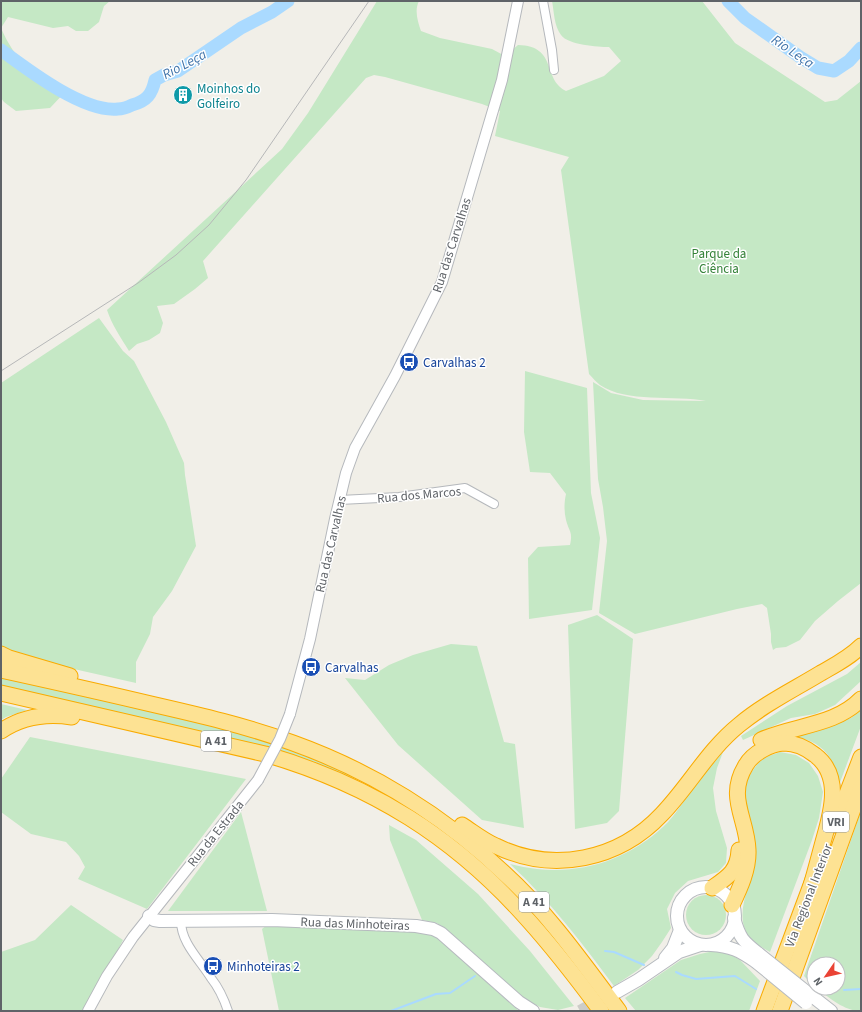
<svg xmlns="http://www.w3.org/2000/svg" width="862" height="1012" font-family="'Source Sans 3',sans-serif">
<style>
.green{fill:#c5e8c5}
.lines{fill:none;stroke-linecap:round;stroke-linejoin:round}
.stream{stroke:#aadaff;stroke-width:2}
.river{stroke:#aadaff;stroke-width:13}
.secondary-tunnel{stroke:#ccccc8;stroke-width:12;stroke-dasharray:12 6;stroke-linecap:butt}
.minor-casing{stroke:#b5b8bc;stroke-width:10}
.tertiary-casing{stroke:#b5b8bc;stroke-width:12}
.secondary-casing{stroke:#b6babf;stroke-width:14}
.motorway-casing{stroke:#f9ab00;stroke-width:17}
.minor{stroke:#fff;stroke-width:8}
.tertiary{stroke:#fff;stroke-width:10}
.secondary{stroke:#fff;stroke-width:12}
.motorway{stroke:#fde293;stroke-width:15}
.tram{stroke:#b6b7b8;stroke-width:1}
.tertiary-bridge-casing{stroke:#b5b8bc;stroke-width:12;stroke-linecap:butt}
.secondary-bridge-casing{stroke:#b6babf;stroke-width:14;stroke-linecap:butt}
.tertiary-bridge{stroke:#fff;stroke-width:10}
.secondary-bridge{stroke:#fff;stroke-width:12}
.labels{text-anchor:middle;stroke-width:3;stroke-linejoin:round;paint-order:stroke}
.shield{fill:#fff;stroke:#8f9295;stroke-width:1}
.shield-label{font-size:12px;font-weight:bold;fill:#5f6368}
.culture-label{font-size:13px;fill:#0d838f;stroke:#fff;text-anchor:start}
.street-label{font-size:13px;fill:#5f6368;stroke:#fff}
.park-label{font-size:13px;fill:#348238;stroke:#fff}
.transit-label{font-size:13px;fill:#164399;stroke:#fff;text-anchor:start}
.water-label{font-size:14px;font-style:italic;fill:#4174aa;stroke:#fff}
</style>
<rect width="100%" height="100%" fill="#f1efe8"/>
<!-- green -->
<g class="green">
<path d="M1 1H110L104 6 99 22 88 31H76L68 26 53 28 8 17 1 28C7 42 16 58 30 67 43 76 54 80 66 91L50 108 16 111 4 102 1 98Z"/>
<path d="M377 1H419C414 11 418 22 421 31L440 38 492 49 505 56 518 45C558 46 542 79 566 91L604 76 621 61 609 47C598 47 568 45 561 35 554 26 554 11 552 1H702L735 43 825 102 837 100 861 81V583L838 601 815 621 800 640 786 647 776 648 773 650 771 642V634L767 608 762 604 737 609 635 634 599 613 607 541 603 507 598 479 593 382 611 393 643 400 706 401C675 395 626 403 600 385 596 382 593 378 589 374L561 170 569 157 495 136 500 111 482 104 385 77 374 75 366 78 203 261 208 278 195 289 174 304 157 306 163 323 160 333 149 340 137 344 129 351C121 338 112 325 107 310L282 149 308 113Z"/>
<path d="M99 318 123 351 134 361 166 422 184 463 185 475 196 546 172 591 153 617 150 634 136 662V683L25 658 1 647V383Z"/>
<path d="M525 371 587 388 591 493 600 538 592 610 529 619 528 558 538 547 570 545C573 531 569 532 566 520 564 511 564 503 566 494L550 473 530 472 524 432Z"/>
<path d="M597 615 633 639 619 811 607 823 575 829 568 625Z"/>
<path d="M451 644 477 646 504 742 515 744 524 828 482 820 398 745 345 678 365 680 389 665 413 655Z"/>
<path d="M861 662V681L835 705 815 714 791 718 743 740 741 736 787 706 847 674Z"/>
<path d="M1 677C50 688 100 700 149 711 224 728 299 747 367 784L315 762 266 747 1 685Z"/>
<path d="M1 704 27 710 6 717 1 720Z"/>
<path d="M861 710V726L839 785 837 784C837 764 827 747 807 740 802 738 797 738 792 737L851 718Z"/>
<path d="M30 737 246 779 147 909 78 879 85 867 79 856 66 842 31 834 1 812V779Z"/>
<path d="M723 752 717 768 713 788 716 811 727 848 726 863 718 872 688 881 675 893 667 909 671 928 662 942 652 956 638 970 614 986C582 943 550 901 510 864 519 866 528 868 537 869 584 874 629 859 664 826 676 815 684 800 693 787 703 775 713 764 723 752Z"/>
<path d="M780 752 796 755 809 763 818 776 823 792 819 818 812 840 770 952C765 949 759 946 754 942 728 918 754 883 755 855 756 833 739 804 745 783 746 780 749 776 751 773 761 758 763 758 780 752Z"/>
<path d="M861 811V1011C844 1011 830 998 816 988H838V964H814V986L804 976Z"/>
<path d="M241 812 267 911H168Z"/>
<path d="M389 825 416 840 478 894 530 951 574 1006 558 1010 540 1007 525 999 437 923 422 920 390 840Z"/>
<circle cx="706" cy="915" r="20"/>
<path d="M71 905 123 940 86 1011H1V952L35 940Z"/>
<path d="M267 925 422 932 438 938 519 1011H279L262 929Z"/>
<path d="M714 951 730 954 740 960 760 981 749 1011H636L625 998 681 960 700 954Z"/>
</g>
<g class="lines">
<!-- stream -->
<g class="stream">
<path d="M605 951 614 952 644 965"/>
<path d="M676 972 682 975 696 979 735 976 756 989"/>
<path d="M844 990 861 989"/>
<path d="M391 1011 436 994 450 993 475 976"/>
</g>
<!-- river -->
<g class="river">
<path d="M728 1 745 18 800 57 818 68 834 71 849 61 861 48"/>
<path d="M1 50C28 70 84 113 118 109 122 109 128 107 132 105 147 101 152 94 155 80L164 75 178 71 241 28 272 12 288 1"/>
</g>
<!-- secondary-tunnel -->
<path class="secondary-tunnel" d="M580 1011 602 999"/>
<defs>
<g id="minor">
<path d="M543 1 552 50 554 70"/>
<path d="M340 500 399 497 465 488 494 504"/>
<path d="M181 921C181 943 200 960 211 978 219 988 224 999 228 1011"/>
</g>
<g id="tertiary">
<path d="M290 714 310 639 335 519 346 473 355 448 395 376 442 282 502 80 518 1"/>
<path d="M88 1011 107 976 133 937 258 780"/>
</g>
<g id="secondary">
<circle cx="706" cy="916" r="29"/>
<path d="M149 916 154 920 160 921 272 920 416 926 433 929 441 933 519 1002 533 1011"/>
<path d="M734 918C740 939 743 941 759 954"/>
<path d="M711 945C731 946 740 951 756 962"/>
<path d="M665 958 673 948 680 930"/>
<path d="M617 992 638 980 679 952 700 945"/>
<path d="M808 993 831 1011"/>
</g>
<g id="motorway">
<path d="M1 654 9 658 70 676"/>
<path d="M1 670C51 681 101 692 151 704 199 715 247 726 293 743 371 771 444 816 504 873 549 914 583 963 619 1011"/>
<path d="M1 693 265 754C371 785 455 837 529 921 555 950 578 980 601 1011"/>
<path d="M1 731C23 716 46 713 72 717"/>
<path d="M761 740C794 725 835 726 861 699"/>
<path d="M462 825C473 832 484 841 496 846 553 874 619 860 662 814 689 786 708 750 739 725 764 704 793 690 821 673 835 665 849 658 861 646"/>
<path d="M835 825 861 757"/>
<path d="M712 888C728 877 738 871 739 850"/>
<path d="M732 905C740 888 749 869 748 850 747 818 726 797 746 765 753 753 770 744 784 743 796 743 805 747 815 755 843 776 831 814 823 842 819 857 815 872 811 886"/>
<path d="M764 1011 814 877"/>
<path d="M780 1011 861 787"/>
</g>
</defs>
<!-- minor casing -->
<use href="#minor" class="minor-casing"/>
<!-- tertiary casing -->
<use href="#tertiary" class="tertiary-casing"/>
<!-- secondary casing -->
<use href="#secondary" class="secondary-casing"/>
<!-- motorway casing -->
<use href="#motorway" class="motorway-casing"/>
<!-- minor -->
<use href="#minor" class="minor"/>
<!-- tertiary -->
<use href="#tertiary" class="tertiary"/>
<!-- secondary -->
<use href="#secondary" class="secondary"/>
<!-- motorway -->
<use href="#motorway" class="motorway"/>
<!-- tram -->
<path class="tram" d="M1 371 138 283 176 255 209 225 246 180 369 1"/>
<defs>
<path id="tertiary-bridge" d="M258 780 280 739 290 714"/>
<g id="secondary-bridge">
<path d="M759 954 808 993"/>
<path d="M756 962 806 1003"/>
</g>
</defs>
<!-- tertiary-bridge casing -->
<use href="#tertiary-bridge" class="tertiary-bridge-casing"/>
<!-- secondary-bridge casing -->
<use href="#secondary-bridge" class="secondary-bridge-casing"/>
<!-- tertiary-bridge -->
<use href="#tertiary-bridge" class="tertiary-bridge"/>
<!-- secondary-bridge -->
<use href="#secondary-bridge" class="secondary-bridge"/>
</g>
<!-- icons -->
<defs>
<symbol id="building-disc" viewBox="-11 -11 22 22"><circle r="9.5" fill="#0f9aa8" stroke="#fff"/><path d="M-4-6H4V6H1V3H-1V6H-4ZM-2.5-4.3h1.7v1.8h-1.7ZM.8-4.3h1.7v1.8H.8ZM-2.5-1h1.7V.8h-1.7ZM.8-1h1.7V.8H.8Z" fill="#fff"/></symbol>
<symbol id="bus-disc" viewBox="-11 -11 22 22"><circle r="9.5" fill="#1a4fb4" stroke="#fff"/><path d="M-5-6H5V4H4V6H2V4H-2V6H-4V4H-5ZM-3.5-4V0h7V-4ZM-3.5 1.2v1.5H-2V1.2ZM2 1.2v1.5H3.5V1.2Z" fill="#fff"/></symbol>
</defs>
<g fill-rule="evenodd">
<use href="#building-disc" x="172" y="84" width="22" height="22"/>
<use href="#bus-disc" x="398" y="351" width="22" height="22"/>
<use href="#bus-disc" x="300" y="656" width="22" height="22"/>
<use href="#bus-disc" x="202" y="955" width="22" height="22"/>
</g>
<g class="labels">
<!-- shield labels -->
<g class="shield">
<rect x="201" y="731" width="30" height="20" rx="3"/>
<rect x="823" y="812" width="26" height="20" rx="3"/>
<rect x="519" y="892" width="30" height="20" rx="3"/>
</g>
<g class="shield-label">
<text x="216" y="745">A 41</text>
<text x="836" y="826">VRI</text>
<text x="534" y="906">A 41</text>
</g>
<!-- culture labels -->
<g class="culture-label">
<text x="197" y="93">Moinhos do<tspan x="197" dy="15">Golfeiro</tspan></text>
</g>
<!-- street labels -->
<g class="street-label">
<text transform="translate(451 245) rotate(-72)" y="5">Rua das Carvalhas</text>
<text transform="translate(419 494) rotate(-5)" y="5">Rua dos Marcos</text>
<text transform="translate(330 544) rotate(-77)" y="5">Rua das Carvalhas</text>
<text transform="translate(215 833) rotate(-51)" y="5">Rua da Estrada</text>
<text transform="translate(808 895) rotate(-69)" y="5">Via Regional Interior</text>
<text transform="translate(355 923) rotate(2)" y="5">Rua das Minhoteiras</text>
</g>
<!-- park labels -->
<g class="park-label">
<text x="719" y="258">Parque da<tspan x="719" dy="15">Ciência</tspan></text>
</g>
<!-- transit labels -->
<g class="transit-label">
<text x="423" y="367">Carvalhas 2</text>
<text x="325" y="672">Carvalhas</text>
<text x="227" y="971">Minhoteiras 2</text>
</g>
<!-- water labels -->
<g class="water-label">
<text transform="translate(793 51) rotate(34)" y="5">Rio Leça</text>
<text transform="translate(184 64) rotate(-28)" y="5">Rio Leça</text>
</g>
</g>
<!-- border -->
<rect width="862" height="1012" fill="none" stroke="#5f6368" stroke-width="4"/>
<!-- north arrow -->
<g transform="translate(826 976) rotate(236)"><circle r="19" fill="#ffffff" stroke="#bfc1c3"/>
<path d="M0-3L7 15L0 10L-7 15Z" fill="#ea4335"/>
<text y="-6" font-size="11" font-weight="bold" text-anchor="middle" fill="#5f6368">N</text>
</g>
</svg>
